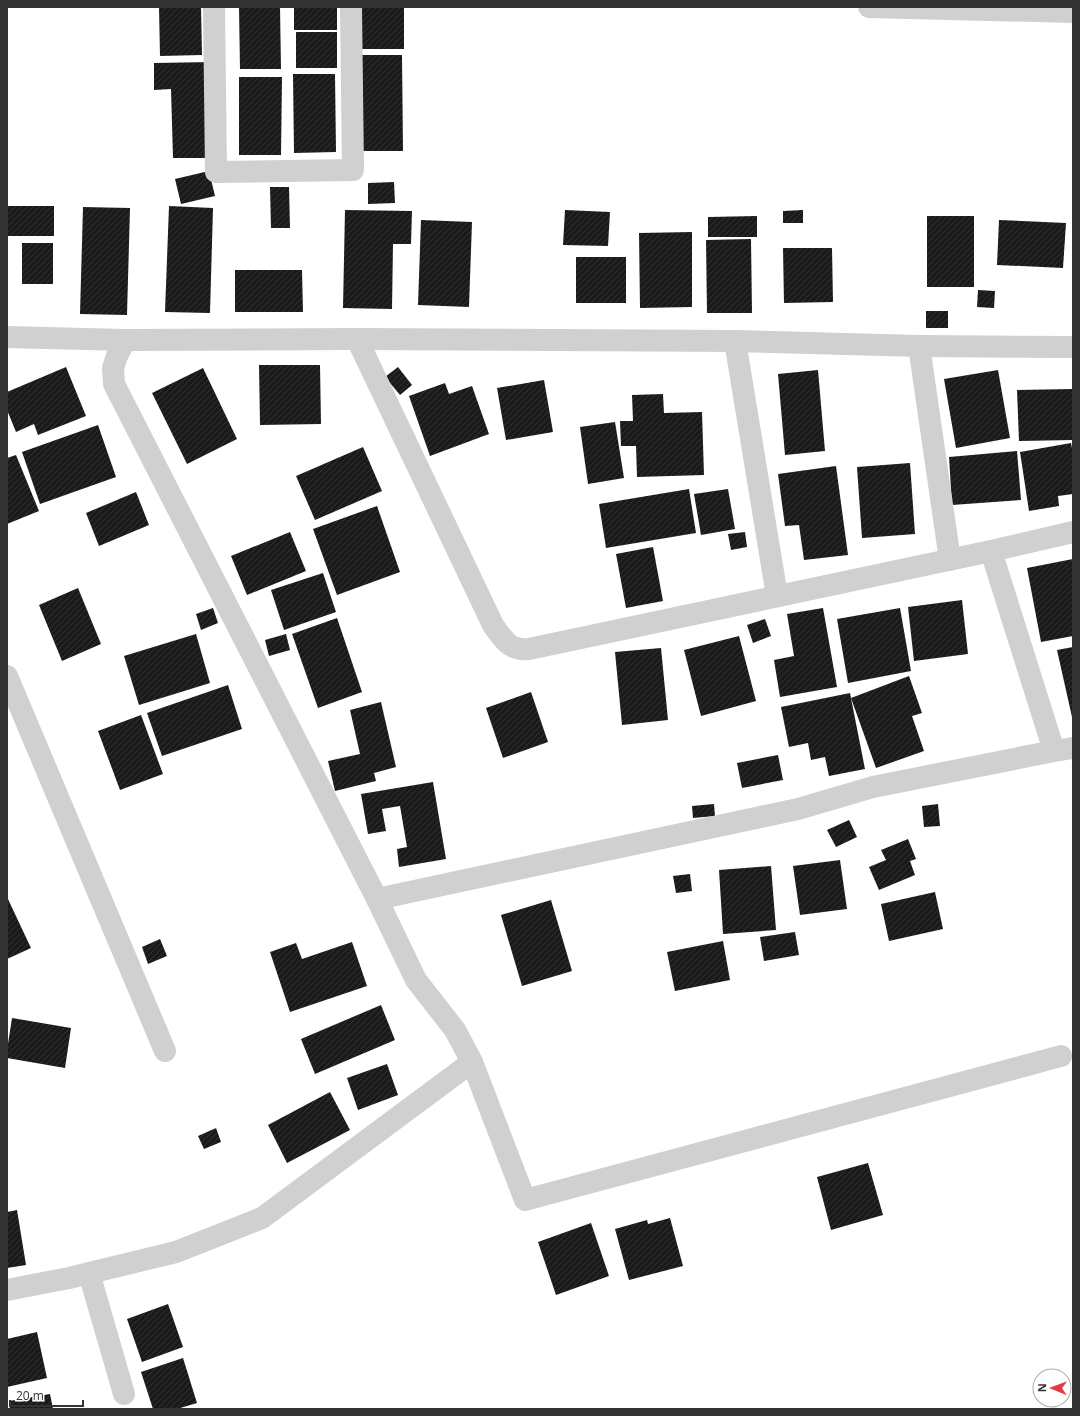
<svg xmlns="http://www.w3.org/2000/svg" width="1080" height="1416" font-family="'Open Sans',sans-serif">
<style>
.building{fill:url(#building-hatch)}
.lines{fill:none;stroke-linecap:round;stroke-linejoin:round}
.street{stroke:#d0d0d0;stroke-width:22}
</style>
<defs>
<pattern id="building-hatch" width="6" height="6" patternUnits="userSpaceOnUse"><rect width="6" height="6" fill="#1a1a1a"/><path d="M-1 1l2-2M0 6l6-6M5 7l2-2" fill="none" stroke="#333"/></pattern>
</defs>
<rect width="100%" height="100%" fill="#fff"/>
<!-- building -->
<g class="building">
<path d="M159 7H201L202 55 160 56Z"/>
<path d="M239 7H280L281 69H240Z"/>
<rect x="294" y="7" width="43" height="23"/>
<rect x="361" y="7" width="43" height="42"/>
<rect x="296" y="32" width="41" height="36"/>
<path d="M361 55H402L403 151H362Z"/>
<path d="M211 62 213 158H173L171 89 154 90V63Z"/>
<path d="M293 74H335L336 152 294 153Z"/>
<path d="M239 77H282L281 155H239Z"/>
<path d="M209 171 215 196 181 204 175 179Z"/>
<path d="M394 182 395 203 368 204V183Z"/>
<path d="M270 187H289L290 228H271Z"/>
<rect x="7" y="206" width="47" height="30"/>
<path d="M169 206 213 208 210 313 165 312Z"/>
<path d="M83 207 130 208 127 315 80 314Z"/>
<path d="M345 210 412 211 411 244H393L392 309 343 308Z"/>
<path d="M565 210 610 212 608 246 563 245Z"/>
<path d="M803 210V223H783V211Z"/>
<path d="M757 216V237H708V217Z"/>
<rect x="927" y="216" width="47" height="71"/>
<path d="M421 220 472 222 469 307 418 305Z"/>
<path d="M999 220 1066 223 1063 268 997 265Z"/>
<path d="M692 232V307L640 308 639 233Z"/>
<path d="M751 239 752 313H707L706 240Z"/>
<rect x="22" y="243" width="31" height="41"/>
<path d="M783 248H832L833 302 784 303Z"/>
<rect x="576" y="257" width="50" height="46"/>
<path d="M235 270H302L303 312H235Z"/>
<path d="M978 290 995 291 994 308 977 307Z"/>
<rect x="926" y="311" width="22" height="17"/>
<path d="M259 365H320L321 424 260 425Z"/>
<path d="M66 367 86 416 38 435 34 424 16 432 7 410V392Z"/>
<path d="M398 367 412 385 400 395 385 377Z"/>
<path d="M203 368 237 439 187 464 152 393Z"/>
<path d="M818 370 825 451 785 455 778 374Z"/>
<path d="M998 370 1010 438 956 448 944 379Z"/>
<path d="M544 380 553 432 506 440 497 388Z"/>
<path d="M445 383 449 394 472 386 489 434 430 456 409 396Z"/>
<path d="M1072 389 1073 440 1019 441 1017 390Z"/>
<path d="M663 394 664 413 702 412 704 475 637 477 636 446H621L620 421H633L632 395Z"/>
<path d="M615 422 624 478 588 484 580 427Z"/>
<path d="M98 425 116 477 40 504 22 452Z"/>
<path d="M1071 443 1073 453V494L1058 496 1059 506 1029 511 1020 452Z"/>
<path d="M363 447 382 491 315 520 296 476Z"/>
<path d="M1017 451 1021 500 952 505 949 457Z"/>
<path d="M16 455 39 511 7 524V458Z"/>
<path d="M910 463 915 534 862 538 857 467Z"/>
<path d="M836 466 848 555 804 560 799 525 785 526 778 474Z"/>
<path d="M689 489 696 533 606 548 599 504Z"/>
<path d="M728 489 735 529 701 535 694 494Z"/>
<path d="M136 492 149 525 99 546 86 513Z"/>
<path d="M377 506 400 572 337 595 313 529Z"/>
<path d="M290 532 306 571 247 595 231 556Z"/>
<path d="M745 532 747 547 731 550 728 534Z"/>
<path d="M653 547 663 601 626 608 616 554Z"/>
<path d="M1073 559V636L1041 642 1027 568Z"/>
<path d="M323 573 336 612 284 630 271 590Z"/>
<path d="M78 588 101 644 62 661 39 605Z"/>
<path d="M962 600 968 654 914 661 908 607Z"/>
<path d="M213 608 218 623 201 630 196 614Z"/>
<path d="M823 608 837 687 780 697 774 660 794 656 787 614Z"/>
<path d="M900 608 911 671 848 683 837 619Z"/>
<path d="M337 618 362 692 318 708 292 634Z"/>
<path d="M765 619 771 636 753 643 747 625Z"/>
<path d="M196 634 210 683 139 705 124 656Z"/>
<path d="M286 634 290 650 269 656 265 640Z"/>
<path d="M739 636 756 701 701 716 684 650Z"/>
<path d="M1073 647V717H1072L1057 650Z"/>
<path d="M661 648 668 720 622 725 615 652Z"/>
<path d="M909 676 922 713 912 716 924 751 876 768 851 698Z"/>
<path d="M228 685 242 729 162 756 147 713Z"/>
<path d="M531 692 548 742 503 758 486 708Z"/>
<path d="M850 693 865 769 829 776 825 757 811 760 808 743 789 747 781 707Z"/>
<path d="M381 702 396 767 374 773 376 781 335 791 328 761 360 754 350 710Z"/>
<path d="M141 715 163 774 120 790 98 731Z"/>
<path d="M778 755 783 780 742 788 737 763Z"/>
<path d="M433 782 446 859 399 867 397 849 407 847 400 806 382 809 386 831 368 834 361 794Z"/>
<path d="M714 804 715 816 693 818 692 806Z"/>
<path d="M938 804 940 826 924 827 922 806Z"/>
<path d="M849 820 857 837 836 847 827 830Z"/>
<path d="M908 839 916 859 910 861 915 875 879 890 869 867 886 860 881 850Z"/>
<path d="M840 860 847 909 800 915 793 866Z"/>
<path d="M771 866 776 930 723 934 719 870Z"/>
<path d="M690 874 692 891 676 893 673 876Z"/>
<path d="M935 892 943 929 889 941 881 904Z"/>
<path d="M7 897 31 948 7 959Z"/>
<path d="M551 900 572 971 522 986 501 915Z"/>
<path d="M795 932 799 955 764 961 760 937Z"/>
<path d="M160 939 167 956 148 964 142 947Z"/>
<path d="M723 941 730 980 675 991 667 952Z"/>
<path d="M352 942 367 986 290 1012 270 952 296 943 302 959Z"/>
<path d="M381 1005 395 1040 315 1074 301 1039Z"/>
<path d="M12 1018 71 1028 65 1068 7 1058V1050Z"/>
<path d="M387 1064 398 1095 358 1110 347 1078Z"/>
<path d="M330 1092 350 1130 287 1163 268 1125Z"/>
<path d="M216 1128 221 1142 204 1149 198 1136Z"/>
<path d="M868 1163 883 1215 831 1230 817 1177Z"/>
<path d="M17 1210 26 1265 7 1268V1212Z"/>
<path d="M670 1218 683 1266 629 1280 615 1229 647 1220 648 1224Z"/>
<path d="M591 1223 609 1276 556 1295 538 1242Z"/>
<path d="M168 1304 183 1347 142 1362 127 1319Z"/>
<path d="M37 1332 47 1378 7 1387V1339Z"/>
<path d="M183 1358 197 1403 177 1409H153L141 1372Z"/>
<path d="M50 1394 53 1409H10L9 1401Z"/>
</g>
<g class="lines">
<!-- street -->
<g class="street">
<path d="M214 7 216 172 353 170 351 7"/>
<path d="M869 7 1073 12"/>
<path d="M7 337 125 340 357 339 735 341 919 346 1073 347"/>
<path d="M357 339 493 625C503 639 509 651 529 649L991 551 1073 532"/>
<path d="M125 340 117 356 113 368 114 384 377 899 416 980 455 1030 472 1062 525 1200 1061 1056"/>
<path d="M735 341 777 596"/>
<path d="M919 346 950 560"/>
<path d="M991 551 1054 751 1073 748"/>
<path d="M7 676 165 1051"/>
<path d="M377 899 798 809 873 787 1054 751"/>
<path d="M89 1273 124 1394"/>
<path d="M7 1290 69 1278 176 1252 262 1218 472 1062"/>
</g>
</g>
<!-- border -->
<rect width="1080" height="1416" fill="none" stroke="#333333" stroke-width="16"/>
<!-- north arrow -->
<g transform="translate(1052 1388) rotate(271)"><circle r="19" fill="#ffffff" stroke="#adadad"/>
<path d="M0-3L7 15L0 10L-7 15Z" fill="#e63946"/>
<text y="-6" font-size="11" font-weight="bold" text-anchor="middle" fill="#333333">N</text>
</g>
<!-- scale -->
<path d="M10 1400v6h73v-6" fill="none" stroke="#333333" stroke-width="2"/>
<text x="16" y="1400" font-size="12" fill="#333333" stroke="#ffffff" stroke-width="3" paint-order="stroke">20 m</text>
</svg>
